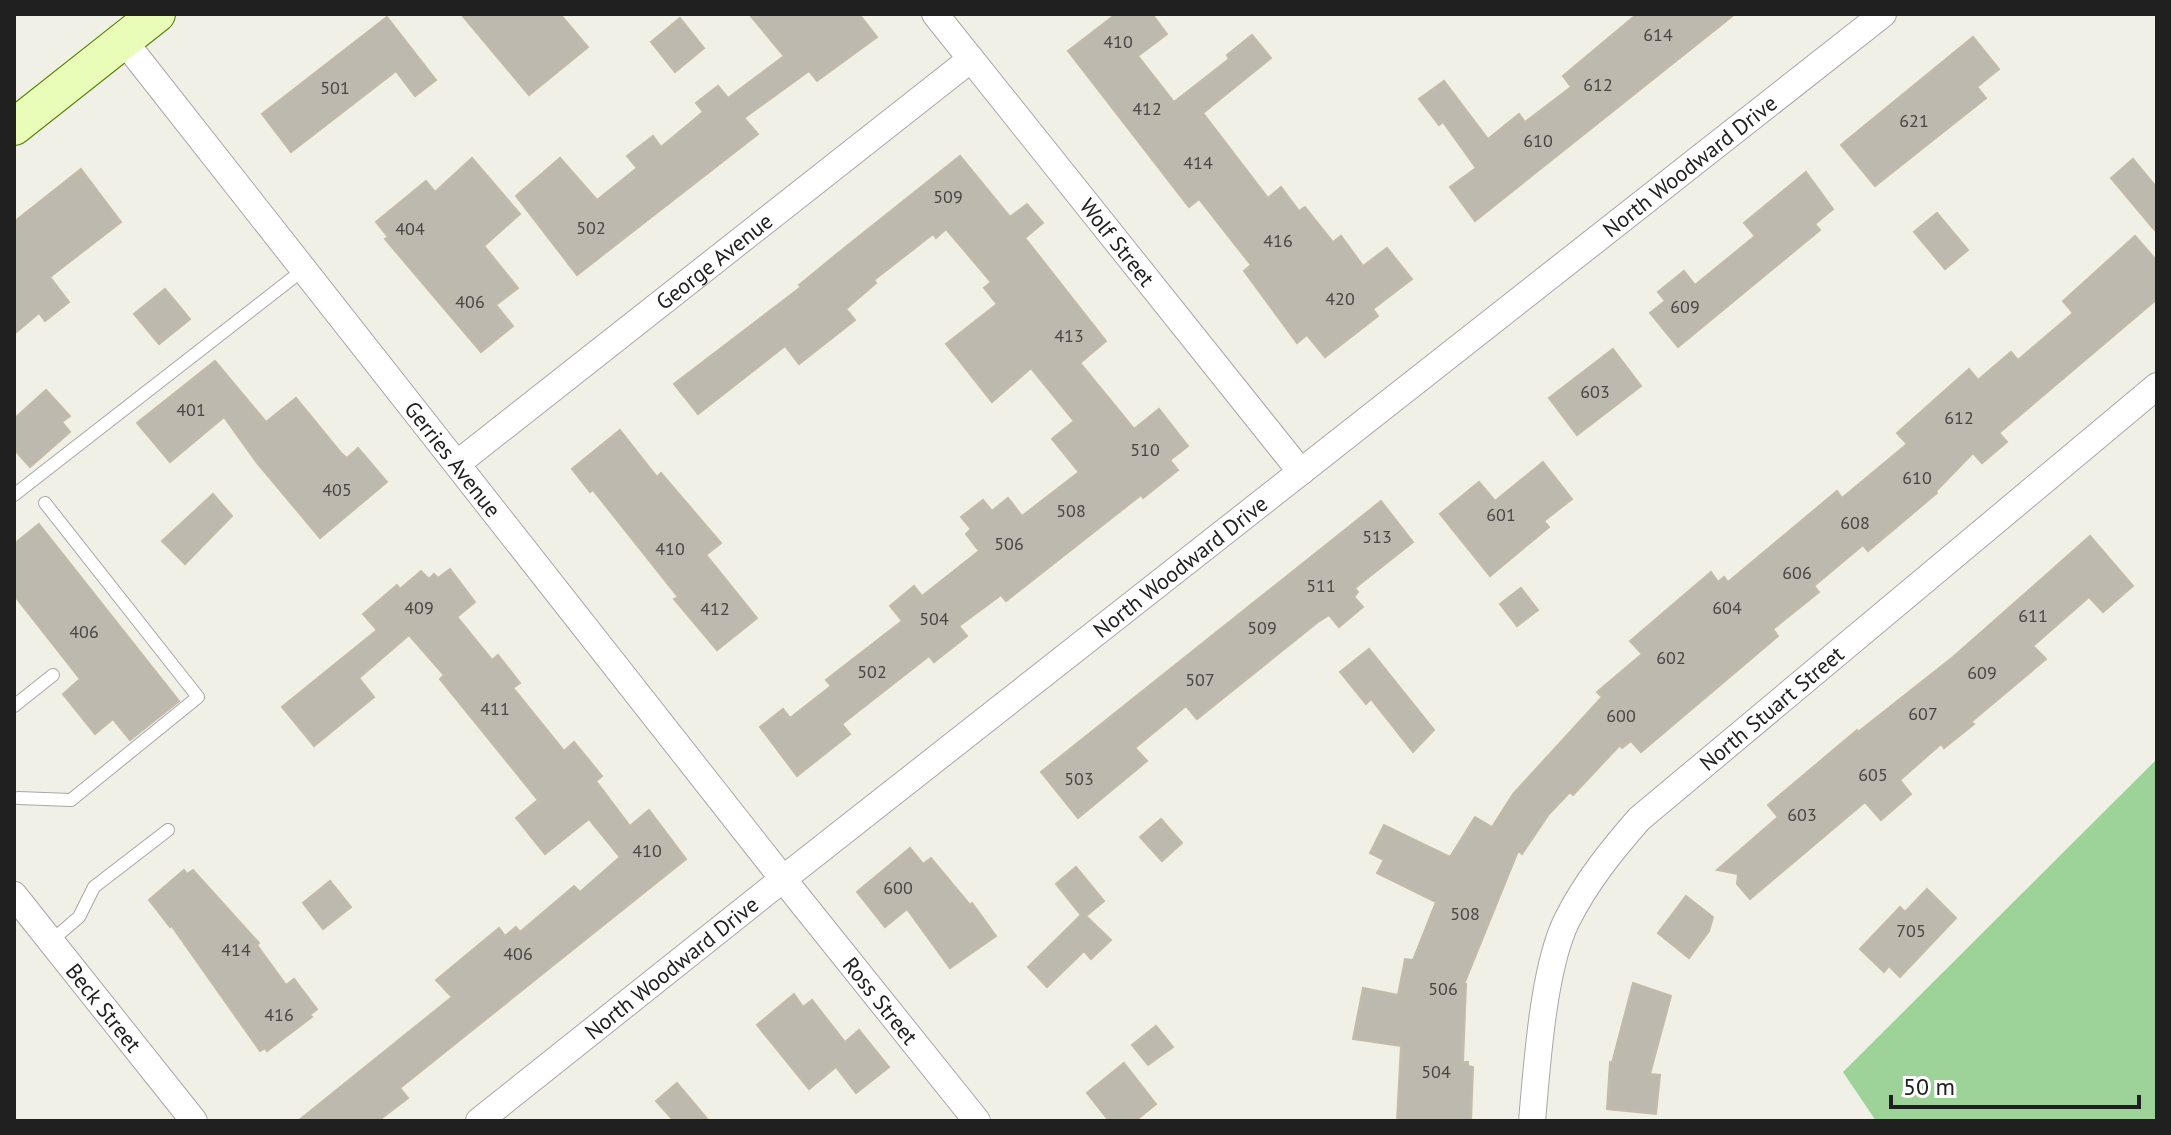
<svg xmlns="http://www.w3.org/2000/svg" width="2171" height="1135" font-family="'PT Sans',sans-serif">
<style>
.forest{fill:#9dd299}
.building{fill:#beb9af;stroke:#c3baa7;stroke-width:2}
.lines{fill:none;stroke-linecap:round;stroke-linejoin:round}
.service-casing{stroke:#a7a7a7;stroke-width:14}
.minor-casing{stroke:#a7a7a7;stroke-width:28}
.secondary-casing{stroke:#547e00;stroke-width:38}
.service{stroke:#fff;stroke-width:12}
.minor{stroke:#fff;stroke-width:26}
.secondary{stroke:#eafdb8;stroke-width:36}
.labels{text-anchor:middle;stroke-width:8;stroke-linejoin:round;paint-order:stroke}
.number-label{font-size:18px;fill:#484644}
.street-label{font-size:22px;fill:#202020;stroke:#fff}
</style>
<rect width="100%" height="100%" fill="#f1f0e6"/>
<!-- forest -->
<path class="forest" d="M2157 759V1121H1876L1843 1072Z"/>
<!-- building -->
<g class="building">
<path d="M461 14H560L588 47 529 95Z"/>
<path d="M749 14H859L877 37 817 81 809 71 744 118 758 134 577 275 516 196 560 158 597 200 637 168 627 156 653 136 661 147 703 112 696 103 718 86 728 98 784 56Z"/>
<path d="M1116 14H1152L1167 34 1138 56 1174 102 1229 59 1227 55 1252 35 1271 58 1203 113 1268 198 1281 187 1299 211 1305 207 1333 242 1341 236 1363 266 1387 248 1412 279 1373 309 1378 316 1325 357 1307 335 1297 343 1244 271 1251 265 1199 199 1189 207 1068 51Z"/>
<path d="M1637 14H1735L1475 221 1450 187 1476 168 1443 122 1439 125 1419 99 1444 81 1488 139 1519 114 1525 122 1571 87 1563 76Z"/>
<path d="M387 17 436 80 415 96 396 71 291 152 262 114Z"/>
<path d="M680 18 704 48 675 72 651 42Z"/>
<path d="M1973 37 1999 69 1977 87 1986 98 1875 186 1841 145Z"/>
<path d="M960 156 1010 217 1027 204 1043 223 1025 238 1106 341 1080 363 1134 429 1159 409 1188 446 1170 460 1178 470 1143 498 1141 495 1006 601 1001 595 959 626 967 636 934 662 929 656 842 724 850 734 797 776 760 727 783 709 790 718 831 686 826 680 902 621 890 606 914 586 922 596 979 551 966 534 971 529 961 517 983 500 992 511 1008 498 1022 516 1079 472 1052 439 1074 421 1031 368 992 402 946 344 997 304 984 288 991 282 946 229 936 238 933 234 874 280 876 283 846 309 855 320 799 364 785 346 698 414 674 384 801 287 799 285 843 249Z"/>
<path d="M472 158 520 214 484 246 518 288 496 305 513 326 481 352 385 239 388 237 376 222 426 181 435 192Z"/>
<path d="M2133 159 2157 188V233L2111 178Z"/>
<path d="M81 169 121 222 50 277 69 302 45 321 39 313 14 334V222Z"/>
<path d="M1806 172 1833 209 1815 224 1820 230 1678 347 1650 313 1665 301 1658 292 1684 271 1695 285 1755 236 1744 223Z"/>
<path d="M1937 213 1968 250 1945 269 1914 232Z"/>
<path d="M2135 236 2157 261V299L1999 433 2007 442 1982 463 1973 453 1936 491 1937 493 1868 551 1863 545 1814 586 1819 592 1773 629 1778 636 1641 752 1631 741 1622 748 1620 745 1573 795 1570 792 1549 814 1522 854 1518 851 1464 984H1466L1463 1062H1468V1066L1473 1067 1471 1121H1397L1401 1046 1353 1039 1363 988 1398 995 1405 959 1413 960 1436 902 1377 873 1384 860 1370 853 1384 825 1450 857 1475 817 1492 827 1513 794 1602 697 1597 692 1642 654 1630 641 1711 572 1718 582 1724 577 1728 582 1837 491 1842 498 1907 444 1897 433 1969 369 1978 380 2011 352 2018 360 2073 313 2063 301Z"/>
<path d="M165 289 190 319 159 344 134 314Z"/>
<path d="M1613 349 1641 386 1577 435 1549 398Z"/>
<path d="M215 361 266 422 296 398 341 453 347 458 358 448 387 482 320 538 257 463 224 417 170 462 137 423Z"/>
<path d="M46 390 70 416 62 422 70 432 30 467 14 449V419Z"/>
<path d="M620 430 657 477 661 473 721 543 706 555 757 618 717 650 674 599 678 597 593 490 590 492 572 469Z"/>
<path d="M1543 462 1572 499 1544 521 1549 527 1490 576 1440 514 1479 482 1495 501Z"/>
<path d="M213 494 232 516 185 564 162 541Z"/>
<path d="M1381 501 1413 542 1355 588 1358 592 1354 597 1363 607 1339 627 1329 615 1318 622 1197 719 1186 706 1135 748 1147 761 1078 818 1041 772Z"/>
<path d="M39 524 179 701 130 740 113 719 95 734 63 694 80 679 14 595V544Z"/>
<path d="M2090 536 2133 586 2103 612 2089 597 2033 646 2046 659 1971 722 1974 724 1944 748 1941 744 1900 780 1911 794 1881 820 1865 802 1750 899 1737 884 1738 874 1717 870 1778 817 1768 805 1857 730 1858 732 1953 657Z"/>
<path d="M450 569 475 602 457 617 492 660 498 655 520 683 513 688 564 751 574 742 602 776 596 781 630 826 649 810 686 859 400 1088 408 1098 378 1121H298L452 997 436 980 499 928 505 936 516 927 520 932 574 886 580 892 620 857 589 819 545 854 516 818 538 800 440 679 444 675 409 635 359 678 374 697 314 746 282 707 377 630 363 614 397 585 400 589 421 571 429 579 434 574 438 578Z"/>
<path d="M1521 588 1538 610 1517 626 1500 604Z"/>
<path d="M1369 649 1434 730 1413 752 1371 699 1366 704 1340 672Z"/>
<path d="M1161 819 1182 843 1162 861 1140 837Z"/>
<path d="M910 848 923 864 931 858 970 905 972 903 996 936 950 968 907 909 885 927 857 892Z"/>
<path d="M1076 867 1104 901 1086 916 1111 940 1091 959 1084 951 1047 987 1028 967 1081 915 1056 884Z"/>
<path d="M184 870 187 874 193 870 259 943 257 945 286 985 294 979 317 1009 310 1015 312 1017 267 1051 265 1048 260 1051 171 925 170 927 149 900Z"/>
<path d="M330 881 351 907 323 929 303 903Z"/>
<path d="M1927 889 1956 918 1900 977 1889 966 1884 972 1860 949 1900 907 1905 912Z"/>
<path d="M1686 896 1713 917 1709 931 1689 958 1658 933Z"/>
<path d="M1633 983 1671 996 1650 1074 1660 1075 1656 1114 1607 1109 1610 1062 1612 1063Z"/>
<path d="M794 994 803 1007 812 1000 845 1042 859 1030 889 1067 856 1093 836 1067 809 1089 757 1025Z"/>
<path d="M1156 1026 1173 1047 1148 1065 1132 1045Z"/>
<path d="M1124 1063 1156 1104 1135 1121H1109L1087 1093Z"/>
<path d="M677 1083 709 1121H674L656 1101Z"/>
</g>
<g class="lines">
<defs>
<g id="service">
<path d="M14 495 303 270"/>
<path d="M14 706 53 675"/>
<path d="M18 798 71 800 198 697 45 503"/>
<path d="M51 941 79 917 94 887 168 830"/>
</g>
<g id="minor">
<path id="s1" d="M935 14 1301 472"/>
<path id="s2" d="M124 41 783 879 977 1121"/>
<path id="s3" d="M458 463 971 59"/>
<path id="s4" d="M14 895 194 1121"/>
<path id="s5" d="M479 1121 783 879 1883 14"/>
<path id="s6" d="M1532 1121C1537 1066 1543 968 1567 920 1586 882 1612 850 1639 819L2157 386"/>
</g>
<path id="secondary" d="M14 127 157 14"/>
</defs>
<!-- service casing -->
<use href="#service" class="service-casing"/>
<!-- minor casing -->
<use href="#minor" class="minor-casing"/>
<!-- secondary casing -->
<use href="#secondary" class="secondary-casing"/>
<!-- service -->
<use href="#service" class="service"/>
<!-- minor -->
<use href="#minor" class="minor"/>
<!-- secondary -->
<use href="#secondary" class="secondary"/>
</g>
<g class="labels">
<!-- number labels -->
<g class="number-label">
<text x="1658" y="41">614</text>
<text x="1118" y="48">410</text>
<text x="1598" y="91">612</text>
<text x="335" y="94">501</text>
<text x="1147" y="115">412</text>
<text x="1914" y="127">621</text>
<text x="1538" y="147">610</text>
<text x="1198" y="169">414</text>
<text x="948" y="203">509</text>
<text x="591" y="234">502</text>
<text x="410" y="235">404</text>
<text x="1278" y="247">416</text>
<text x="1340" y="305">420</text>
<text x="470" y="308">406</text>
<text x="1685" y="313">609</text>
<text x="1069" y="342">413</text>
<text x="1595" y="398">603</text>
<text x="191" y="416">401</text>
<text x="1959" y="424">612</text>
<text x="1145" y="456">510</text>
<text x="1917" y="484">610</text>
<text x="337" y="496">405</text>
<text x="1071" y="517">508</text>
<text x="1501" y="521">601</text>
<text x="1855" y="529">608</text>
<text x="1377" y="543">513</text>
<text x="1009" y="550">506</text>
<text x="670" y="555">410</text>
<text x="1797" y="579">606</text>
<text x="1321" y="592">511</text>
<text x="419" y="614">409</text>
<text x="1727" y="614">604</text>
<text x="715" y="615">412</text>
<text x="2033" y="622">611</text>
<text x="934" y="625">504</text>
<text x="1262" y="634">509</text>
<text x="84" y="638">406</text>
<text x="1671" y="664">602</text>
<text x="872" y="678">502</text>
<text x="1982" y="679">609</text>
<text x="1200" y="686">507</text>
<text x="495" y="715">411</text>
<text x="1923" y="720">607</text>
<text x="1621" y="722">600</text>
<text x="1873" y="781">605</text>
<text x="1079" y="785">503</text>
<text x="1802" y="821">603</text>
<text x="647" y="857">410</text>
<text x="898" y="894">600</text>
<text x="1465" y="920">508</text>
<text x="1911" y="937">705</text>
<text x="236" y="956">414</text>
<text x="518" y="960">406</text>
<text x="1443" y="995">506</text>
<text x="279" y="1021">416</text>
<text x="1436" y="1078">504</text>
</g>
<!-- street labels -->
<g class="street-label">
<text dy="8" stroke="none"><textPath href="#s5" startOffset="1542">North Woodward Drive</textPath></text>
<text dy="8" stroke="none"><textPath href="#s1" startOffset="292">Wolf Street</textPath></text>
<text dy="8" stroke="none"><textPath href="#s3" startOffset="326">George Avenue</textPath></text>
<text dy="8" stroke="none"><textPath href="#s2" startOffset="532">Gerries Avenue</textPath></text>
<text dy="8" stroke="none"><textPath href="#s5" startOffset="894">North Woodward Drive</textPath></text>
<text dy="8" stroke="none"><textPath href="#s6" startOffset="502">North Stuart Street</textPath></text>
<text dy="8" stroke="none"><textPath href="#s5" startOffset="246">North Woodward Drive</textPath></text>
<text dy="8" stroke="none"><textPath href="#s2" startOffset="1222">Ross Street</textPath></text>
<text dy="8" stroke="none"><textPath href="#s4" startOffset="144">Beck Street</textPath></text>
</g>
</g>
<!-- border -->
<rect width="2171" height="1135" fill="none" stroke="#202020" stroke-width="32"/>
<!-- scale -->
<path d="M1891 1095v12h248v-12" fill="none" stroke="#202020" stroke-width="4"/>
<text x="1903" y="1095" font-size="24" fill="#202020" stroke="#ffffff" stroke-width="6" paint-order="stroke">50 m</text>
</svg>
